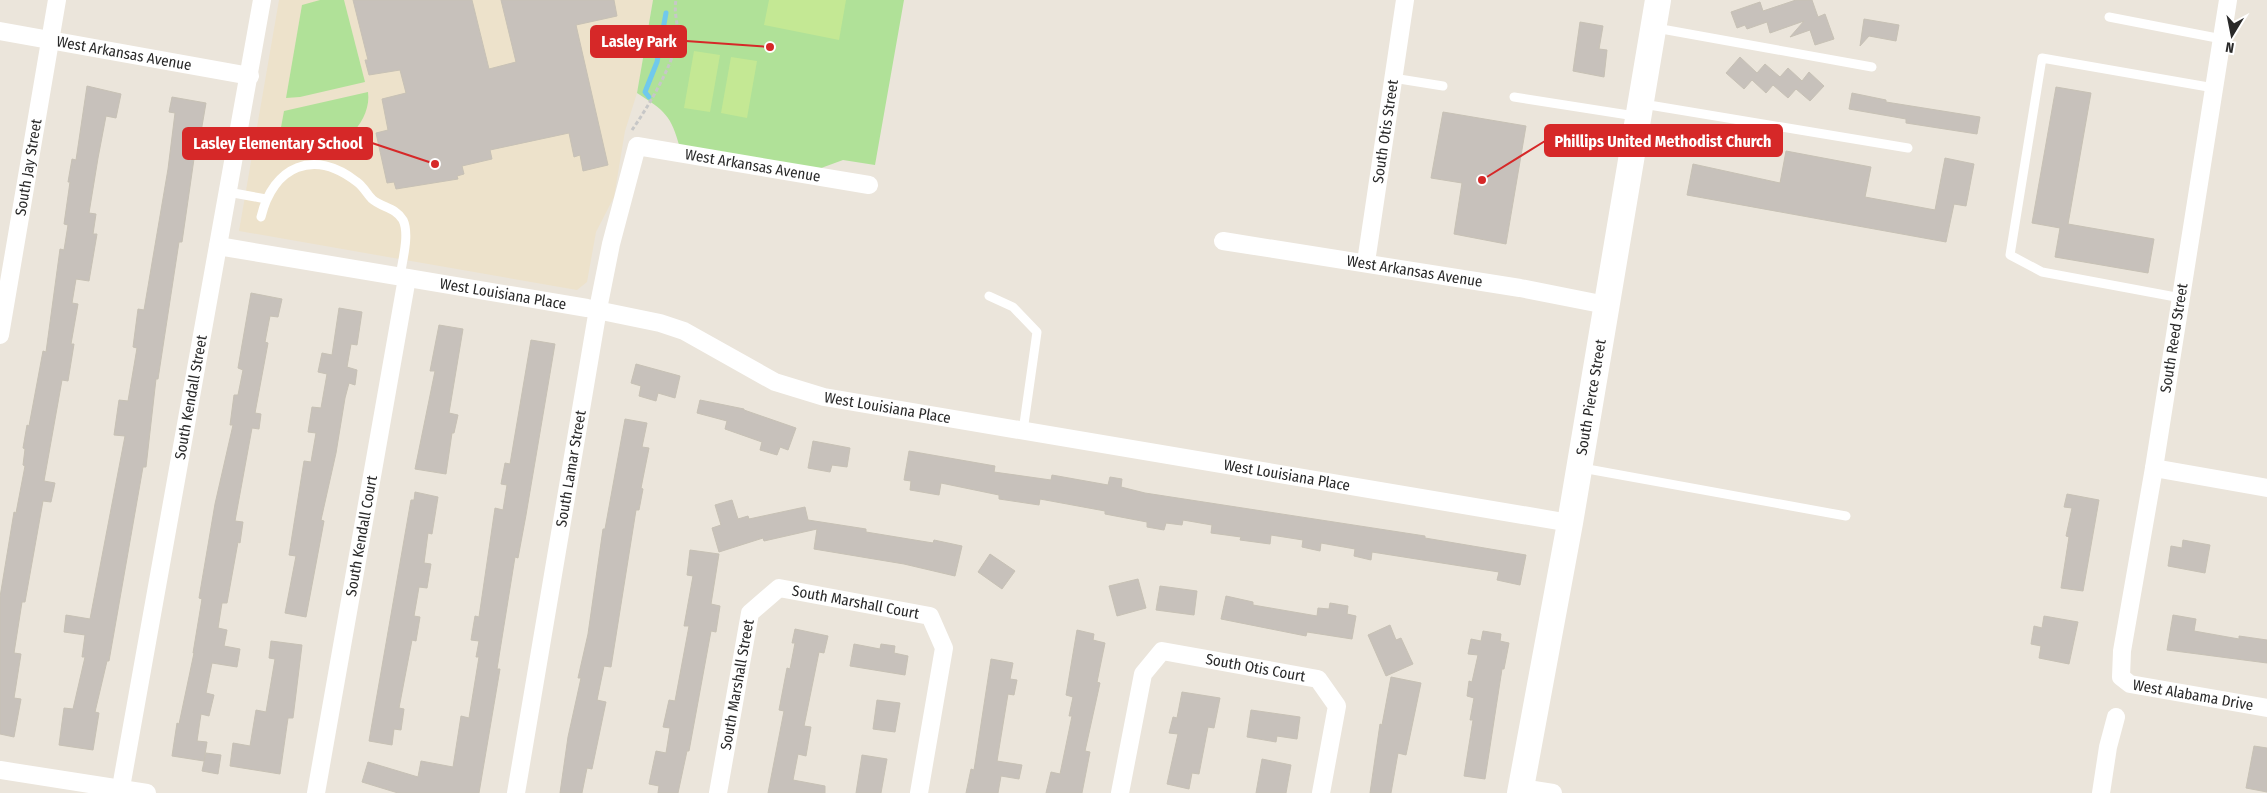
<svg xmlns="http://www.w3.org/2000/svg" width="2267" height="793" font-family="'Fira Sans Condensed',sans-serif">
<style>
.education{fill:#ede2cb}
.green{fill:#b0e198}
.pitch{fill:#c4e894}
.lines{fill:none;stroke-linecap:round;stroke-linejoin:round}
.stream{stroke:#70c9ec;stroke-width:5}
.building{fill:#c7c1bb;stroke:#c7c1b5}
.path{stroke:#c7c7c7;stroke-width:3;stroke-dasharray:4 2.5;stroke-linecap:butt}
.lane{stroke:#fff;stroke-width:9}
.street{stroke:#fff;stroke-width:18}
.secondary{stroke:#fff;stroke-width:26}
.labels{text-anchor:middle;stroke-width:4;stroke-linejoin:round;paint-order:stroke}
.street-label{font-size:15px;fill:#292929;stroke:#fff}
.leader{fill:none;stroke:#d62828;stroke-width:2}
.callout-dot{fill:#d62828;stroke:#fff;stroke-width:2}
.callout{fill:#d62828;stroke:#d62828;stroke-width:2}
.callout-label{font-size:16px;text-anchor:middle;font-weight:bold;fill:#fff}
</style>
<rect width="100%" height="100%" fill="#ebe5db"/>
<!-- education -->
<path class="education" d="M279 0H653L637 93 625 131 614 197 596 232 587 282 577 290 239 231Z"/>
<!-- green -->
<g class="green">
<path d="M320 0H344L365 82 300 97 286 98 302 5Z"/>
<path d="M653 0H904L875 165 843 160 813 171 680 148C671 115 665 111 637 93Z"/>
<path d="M368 92C372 120 343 148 318 156 310 158 302 157 294 160L277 149 284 111Z"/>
</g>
<!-- pitch -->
<g class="pitch">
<path d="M769 0H846L839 40 764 25Z"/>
<path d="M694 51 720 55 710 112 684 108Z"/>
<path d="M731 57 757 61 747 118 721 113Z"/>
</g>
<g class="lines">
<!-- stream -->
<path class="stream" d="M649 97 645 92 657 62 666 13"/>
</g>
<!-- building -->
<g class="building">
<path d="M353 0H472L489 69 516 62 501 0H614L617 16 576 25 608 165 583 171 580 155 574 157 569 133 490 150 492 159 462 166 464 174 457 176 458 179 396 189 394 182 387 183 376 133 388 130 382 99 406 93 400 70 369 75 365 60H368Z"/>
<path d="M1796 0H1812L1818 17 1825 14 1834 39 1815 45 1810 30 1790 37 1804 21 1770 33 1767 22 1747 29 1745 25 1737 28 1731 12 1760 2 1763 11Z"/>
<path d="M1864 19 1899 25 1896 41 1869 36 1860 46Z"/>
<path d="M1580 22 1603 26 1599 49 1607 50 1604 77 1573 71Z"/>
<path d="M1740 57 1757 73 1765 64 1780 77 1788 68 1802 81 1809 72 1824 86 1810 101 1796 89 1788 98 1773 85 1766 93 1752 80 1744 89 1726 73Z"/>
<path d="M87 86 121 94 116 118 106 116 98 158 89 213 96 214 93 234H97L89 281 76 279 72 303 78 304 71 344H74L68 381 62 380 44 481 55 483 51 502 43 501 25 602H22L14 653 21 654 14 698 21 699 14 737 0 734V597L14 512 16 513 25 466 23 465 25 449 23 448 27 425 29 426 43 351 46 352 60 249 64 250 68 225 64 224 70 182H68L72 159 76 160Z"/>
<path d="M2056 87 2091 93 2068 224 2154 239 2148 273 2055 257 2060 228 2032 223Z"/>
<path d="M1852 93 1886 100V102L1980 117 1977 134 1906 123V119L1849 109Z"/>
<path d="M172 97 206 103 201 132 198 131 182 242H179L158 379H156L146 467H143L109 661H107L95 712 99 713 93 750 59 745 64 708 73 709 85 657H82L85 635 64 632 66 615 90 619 125 436 114 435 119 400 128 401 137 348 133 347 138 309 144 310 168 169 175 113 169 112Z"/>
<path d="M1443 112 1526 126 1506 244 1454 234 1462 183 1431 178Z"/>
<path d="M1786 151 1871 167 1865 197 1935 210 1945 158 1974 164 1966 206 1954 204 1946 242 1687 195 1693 164 1780 183Z"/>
<path d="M251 293 282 299 278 317 270 316 265 342 268 343 255 413 261 414 259 429 252 428 235 521 243 522 240 543 238 542 227 603H222L218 628 227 630 224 646 240 649 237 667 212 663 206 693 214 695 209 716 201 714 197 741 207 742 204 761 172 756 177 723 179 724 194 653H193L202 599 199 598 215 504 233 425H230L234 395H238L243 370 238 368Z"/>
<path d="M339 308 362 312 357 345 351 344 347 367 357 370 355 385 349 383 345 398 336 453 321 520 324 521 306 617 285 613 296 556 289 555 304 461 311 462 316 433 308 432 312 407 321 408 327 374 318 372 322 353 332 355Z"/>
<path d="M439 325 463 329 449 413 458 415 454 433H452L446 474 415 469 435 371H430Z"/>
<path d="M531 340 555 344 526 515 518 558 515 557 497 669H500L479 793H398L362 782 368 762 418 777 421 761 453 767 461 716 469 718 479 657H476L479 641 471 640 475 616 479 617 495 508 503 510 507 485 501 484 505 463 510 464Z"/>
<path d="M636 364 680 376 675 398 658 393 656 401 639 396 641 386 631 383Z"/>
<path d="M700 400 744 409V410L796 428 788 450 780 447 777 455 760 450 762 442 725 429 727 421 697 413Z"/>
<path d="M625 419 647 423 642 447 649 448 641 488 643 489 639 510H636L611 667 604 666 597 700 606 702 592 769 587 768 582 793H560L568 737 581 678H578L588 634 603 529H605Z"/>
<path d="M813 441 850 448 847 467 832 465 830 472 808 468Z"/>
<path d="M909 451 995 466 994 472 1051 480 1052 475 1108 485 1110 477 1122 479 1121 487 1145 493 1425 536V538L1526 555 1520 585 1497 580 1499 572 1372 552 1371 560 1354 556 1355 549 1321 543 1320 551 1302 547 1303 540 1271 535 1270 544 1240 540 1241 537 1211 533 1212 525 1183 520 1182 525 1166 523 1164 530 1147 527V522L1105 514V511L1040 499 1039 505 999 499V495L941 483 939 495 910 490 911 481 904 480Z"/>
<path d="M415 492 438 497 432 534 428 533 424 563 431 564 427 588 419 587 414 616 420 617 416 641 412 640 399 708 404 709 401 730 394 729 392 745 369 741 411 500H414Z"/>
<path d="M2067 494 2099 500 2083 591 2061 588 2069 537 2066 536 2072 508 2064 507Z"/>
<path d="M732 500 738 519 748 516 749 519 805 507 808 520 866 529V532L933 543 934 540 962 546 955 576 904 564 814 549 817 529 764 541 763 538 719 552 712 528 721 525 715 505Z"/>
<path d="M2183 540 2210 545 2205 573 2168 566 2171 546 2182 548Z"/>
<path d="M690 550 719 554 711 604 720 606 716 632 711 631 689 751H687L678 793H658L659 786 649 784 656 751 666 753 670 728 663 727 669 700 675 701 689 626H684L693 576 687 575Z"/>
<path d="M990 554 1015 571 1002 589 978 572Z"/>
<path d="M1138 579 1146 608 1117 616 1109 586Z"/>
<path d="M1160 586 1197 591 1194 615 1156 610Z"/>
<path d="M1226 596 1253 602V605L1317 616 1318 608 1329 609 1330 603 1348 606 1347 614 1356 616 1352 639 1307 632 1306 636 1221 619Z"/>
<path d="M2173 615 2196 619 2194 631 2239 639V636L2267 640V663L2167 650Z"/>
<path d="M2044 616 2078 622 2069 664 2039 658 2041 646 2031 644 2034 626 2042 628Z"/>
<path d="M1390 625 1396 640 1401 638 1413 664 1386 676 1368 635Z"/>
<path d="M795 629 828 636 824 653 819 652 804 726 811 727 806 756 798 754 793 780 825 786V793H768L784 711 779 710 787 668 790 669 795 643H792Z"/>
<path d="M1077 630 1094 634 1093 640 1105 643 1097 682 1100 683 1085 751 1090 752 1082 793H1046L1051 772 1060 774 1072 716H1069L1073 697 1066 695Z"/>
<path d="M1483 631 1501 634 1500 641 1509 643 1504 669H1502L1485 779 1464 776 1473 720H1470L1474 698 1467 696 1469 681 1472 682 1478 655 1468 654 1471 639 1481 641Z"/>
<path d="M271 641 302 645 293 718H288L280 774 230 766 233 743 250 746 256 710 266 712 275 659 269 658Z"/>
<path d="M854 644 880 649 881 644 895 646 894 653 908 656 905 675 850 666Z"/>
<path d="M991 659 1013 663 1010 679 1017 680 1014 695 1008 694 997 761 1022 765 1019 779 1001 776 998 793H966L971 769 974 770Z"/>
<path d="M1391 677 1421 683 1406 755 1398 753 1391 793H1370L1380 724 1382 725Z"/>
<path d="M1182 692 1220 698 1214 728 1208 727 1199 774 1192 773 1189 789 1167 784 1178 734 1169 733 1173 717 1177 718Z"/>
<path d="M877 700 900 703 895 732 873 729Z"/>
<path d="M1251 710 1300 717 1297 739 1277 736 1276 742 1247 737Z"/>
<path d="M2254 746 2267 748V792L2246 788Z"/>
<path d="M206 753 221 755 218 774 202 771Z"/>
<path d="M862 755 887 759 881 793H856Z"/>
<path d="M1262 759 1291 765 1286 793H1256Z"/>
</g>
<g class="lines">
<!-- path -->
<path class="path" d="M632 130C648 107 670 70 677 42 680 26 673 15 676 0"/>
<!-- lane -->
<g class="lane">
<path d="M2109 17 2222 39"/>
<path d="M1656 28 1872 67"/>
<path d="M1393 78 1443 86"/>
<path d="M1514 97 1635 116"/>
<path d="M1643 104 1908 148"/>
<path d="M228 192 266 199"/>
<path d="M261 217C273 166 314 148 357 182 363 186 367 194 372 199 382 208 395 207 403 220 410 235 402 261 400 277"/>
<path d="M989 296 1013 307 1037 332 1023 431"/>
<path d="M2181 298 2042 272 2010 255 2042 58 2214 88"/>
<path d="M1582 468 1846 516"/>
</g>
<!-- street -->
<g class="street">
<path id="s1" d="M2228 0 2154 468 2122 651 2121 677 2130 684 2267 708"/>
<path id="s2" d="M0 31 250 76"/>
<path id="s3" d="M1223 241 1520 288 1606 305"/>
<path id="s4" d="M218 246 587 308 660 323 684 331 775 382 824 397 1570 523"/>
<path id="s5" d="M1366 262 1405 0"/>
<path id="s6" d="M0 335 57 0"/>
<path d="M2154 468 2267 488"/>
<path d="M0 770 147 793"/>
<path d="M1521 788 1553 793"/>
<path id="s7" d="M120 793 262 0"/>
<path id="s8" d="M316 793 407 278"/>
<path id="s9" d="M516 793 598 309 611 244 637 146 869 185"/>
<path id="s10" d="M718 793 750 613 779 588 930 616 944 648 919 793"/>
<path id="s11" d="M1120 793 1143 674 1162 651 1318 679 1337 706 1321 793"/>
<path d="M2101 793 2108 747 2116 717"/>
</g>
<!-- secondary -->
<path class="secondary" id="s12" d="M1520 793 1570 523 1658 0"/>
</g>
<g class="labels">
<!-- street labels -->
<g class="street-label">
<text dy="5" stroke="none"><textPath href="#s2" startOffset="126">West Arkansas Avenue</textPath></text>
<text dy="5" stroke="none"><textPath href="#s5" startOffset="132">South Otis Street</textPath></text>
<text dy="5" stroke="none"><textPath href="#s9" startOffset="776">West Arkansas Avenue</textPath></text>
<text dy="5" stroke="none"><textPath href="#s6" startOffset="170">South Jay Street</textPath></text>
<text dy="5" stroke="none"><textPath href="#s3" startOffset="194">West Arkansas Avenue</textPath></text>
<text dy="5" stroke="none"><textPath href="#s4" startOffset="289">West Louisiana Place</textPath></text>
<text transform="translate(2174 338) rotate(-81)" y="5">South Reed Street</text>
<text dy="5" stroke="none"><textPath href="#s7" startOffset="402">South Kendall Street</textPath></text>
<text dy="5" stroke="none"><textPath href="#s12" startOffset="402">South Pierce Street</textPath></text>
<text dy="5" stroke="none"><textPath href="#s4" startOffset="694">West Louisiana Place</textPath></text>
<text dy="5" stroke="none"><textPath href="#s9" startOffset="329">South Lamar Street</textPath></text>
<text dy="5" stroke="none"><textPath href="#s4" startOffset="1099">West Louisiana Place</textPath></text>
<text dy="5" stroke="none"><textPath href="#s8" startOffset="261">South Kendall Court</textPath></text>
<text dy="5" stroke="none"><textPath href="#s10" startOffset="299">South Marshall Court</textPath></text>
<text dy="5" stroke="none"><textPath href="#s11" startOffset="246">South Otis Court</textPath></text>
<text dy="5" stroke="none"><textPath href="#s10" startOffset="110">South Marshall Street</textPath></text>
<text dy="5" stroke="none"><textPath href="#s1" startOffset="761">West Alabama Drive</textPath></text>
</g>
</g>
<!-- callouts -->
<path class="leader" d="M770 47L686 41M1482 180L1545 141M435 164L372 143"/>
<g class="callout-dot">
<circle cx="770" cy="47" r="5"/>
<circle cx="1482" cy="180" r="5"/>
<circle cx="435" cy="164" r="5"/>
</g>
<g class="callout">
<rect x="591" y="26" width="95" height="31" rx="5"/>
<rect x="1545" y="125" width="237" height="31" rx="5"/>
<rect x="183" y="128" width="189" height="31" rx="5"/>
</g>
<g class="callout-label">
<text x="639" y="47">Lasley Park</text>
<text x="1663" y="147">Phillips United Methodist Church</text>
<text x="278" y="149">Lasley Elementary School</text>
</g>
<!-- north arrow -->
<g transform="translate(2232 35) rotate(190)" stroke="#ffffff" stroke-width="4" paint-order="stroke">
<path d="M0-4L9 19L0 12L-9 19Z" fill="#292929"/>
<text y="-8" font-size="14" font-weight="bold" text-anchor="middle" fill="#292929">N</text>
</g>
</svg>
